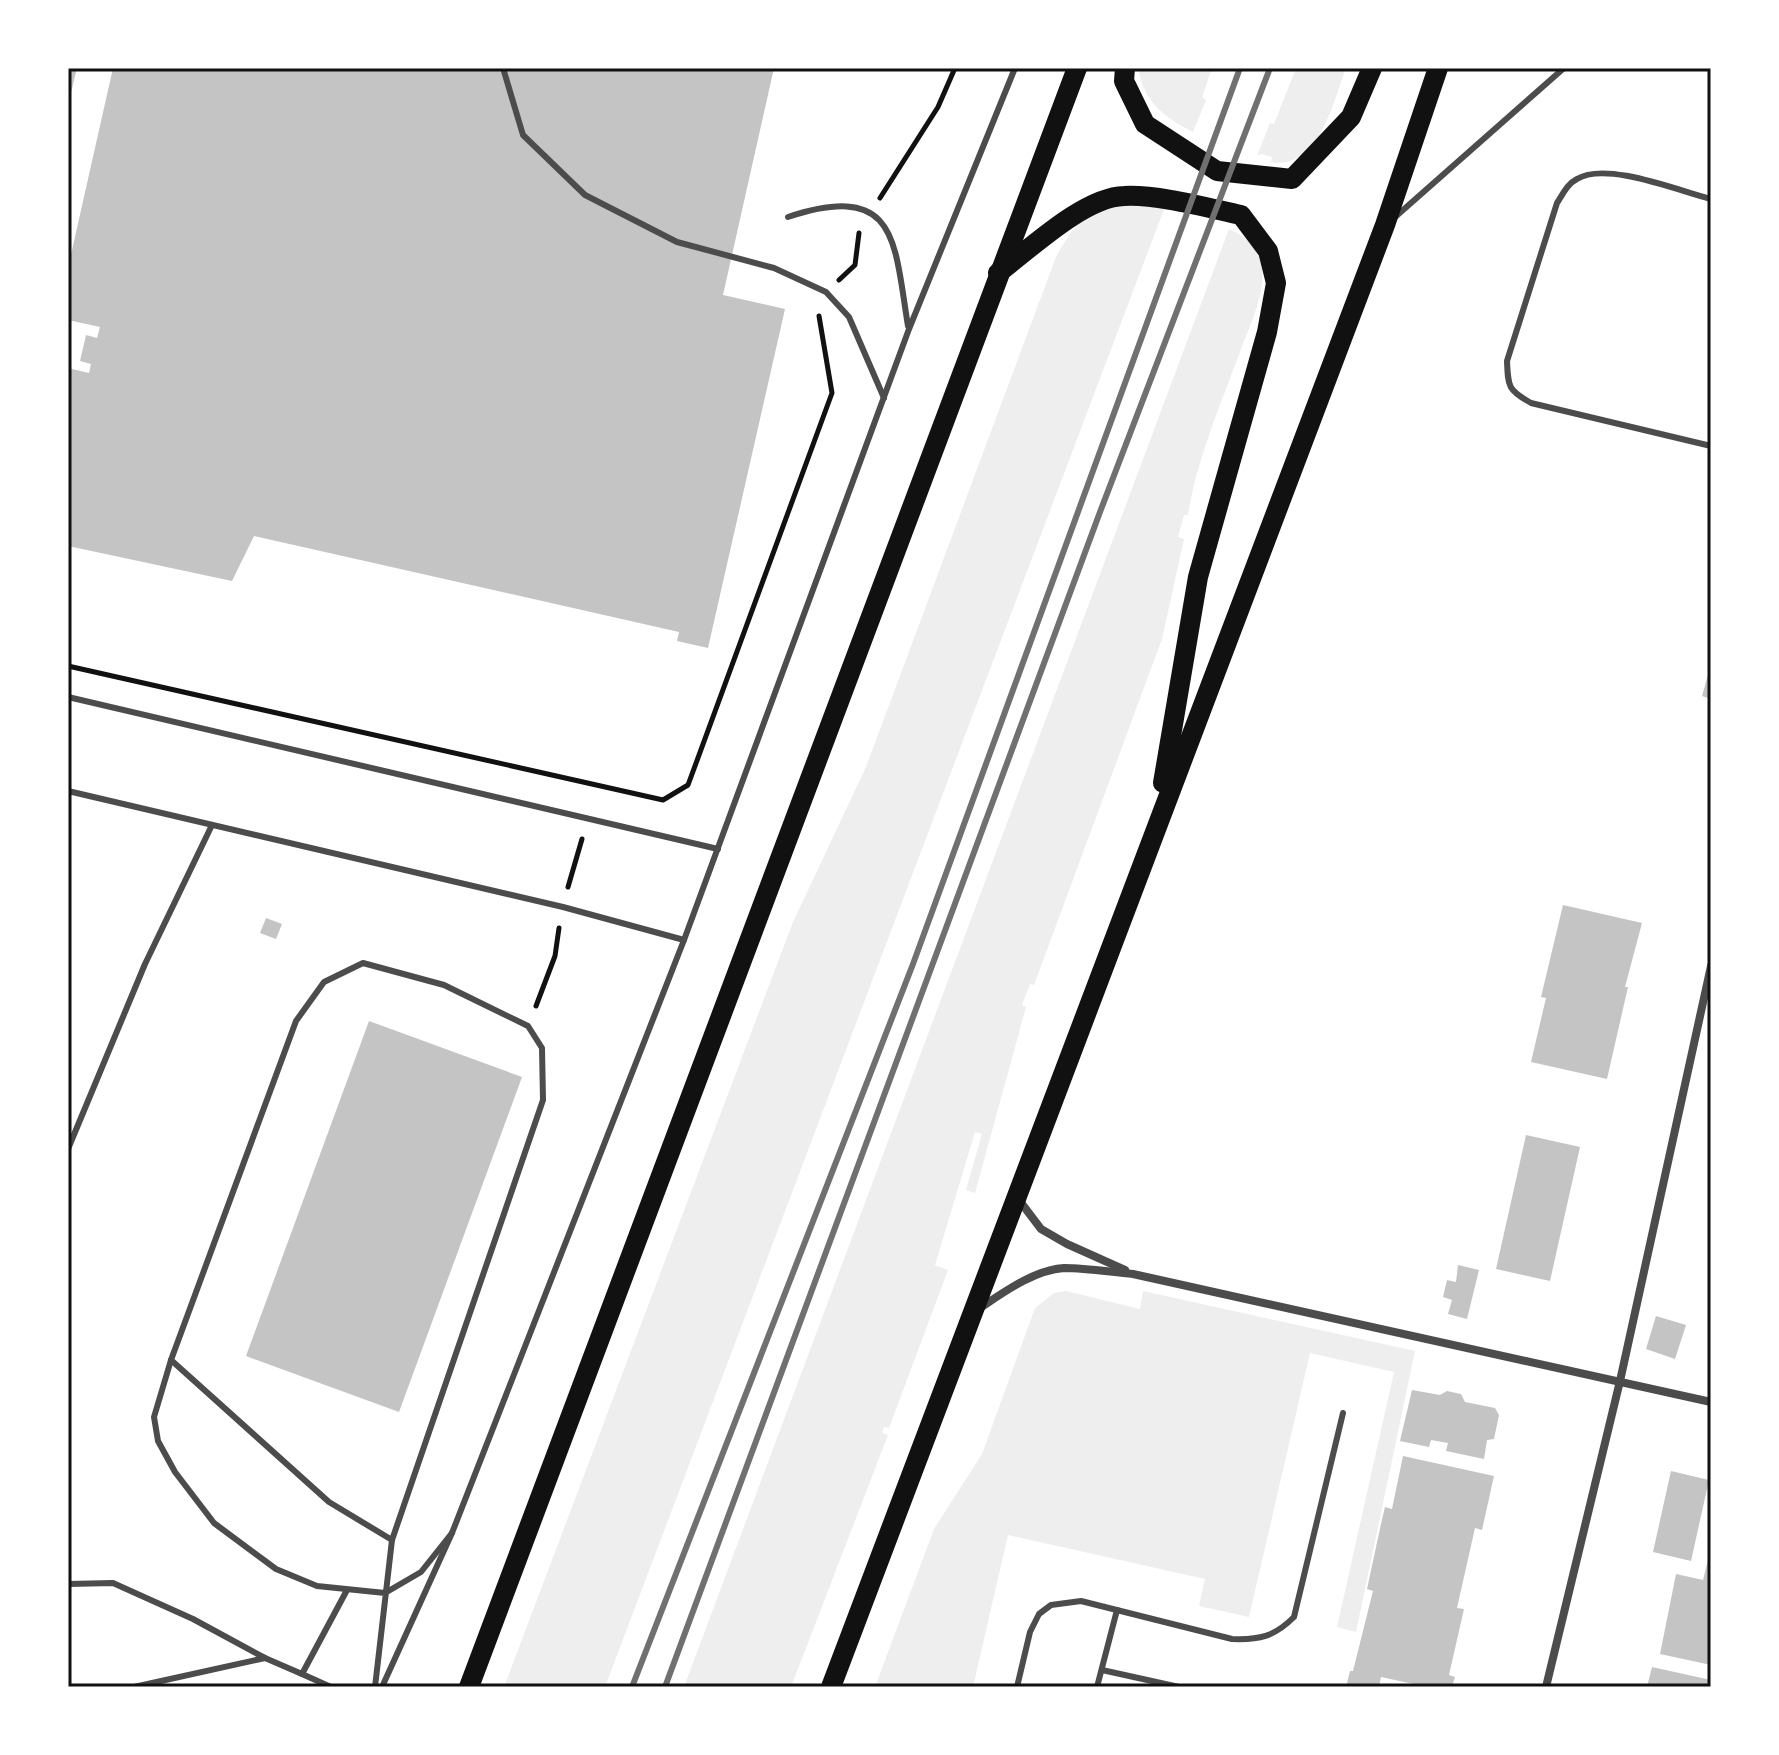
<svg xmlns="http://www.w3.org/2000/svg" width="1779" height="1755" font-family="'Source Serif 4',serif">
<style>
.green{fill:#eee}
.building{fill:#c4c4c4}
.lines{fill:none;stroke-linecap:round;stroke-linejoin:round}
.path{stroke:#111;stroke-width:5}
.service{stroke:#4c4c4c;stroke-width:6}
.minor{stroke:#4c4c4c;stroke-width:8}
.primary{stroke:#111;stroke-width:20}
.rail{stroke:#707070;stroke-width:6}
.neatline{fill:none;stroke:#111;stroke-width:3}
</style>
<rect width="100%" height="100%" fill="#fff"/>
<!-- green -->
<g class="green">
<path d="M1138 68H1212L1202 97 1206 100 1193 132C1165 118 1143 101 1138 68Z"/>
<path d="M1296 68H1346C1333 101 1320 170 1271 162L1272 157 1261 154 1257 156 1270 123 1274 124Z"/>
<path d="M1166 204 605 1687H504L793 922 866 767 1056 257C1089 198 1103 205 1166 204Z"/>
<path d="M1229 229C1246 236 1260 249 1262 269 1265 296 1249 327 1240 352 1220 406 1197 459 1188 515H1184L1178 537 1184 539 1162 639 1034 985 1030 984 1022 1005 1026 1007 975 1193 966 1190 982 1134 975 1132 935 1265 948 1270 889 1428 884 1427 882 1433 888 1435 791 1687H684Z"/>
<path d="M1066 1291 1140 1309 1143 1291 1415 1351 1356 1632 1337 1627 1394 1372 1310 1353 1249 1617 1199 1606 1205 1579 1008 1535 973 1687H875L934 1529 982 1454 1035 1308 1054 1293Z"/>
</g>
<!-- building -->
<g class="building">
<path d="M68 68H77L69 101 68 100Z"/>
<path d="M113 68H774L723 295 785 309 708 648 677 641 679 632 254 536 232 581 68 546V368L89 373 91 364 80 361 86 335 97 338 100 327 68 320V268Z"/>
<path d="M1710 668H1711V699L1702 696Z"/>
<path d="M1563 905 1642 923 1625 987H1628L1607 1079 1531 1062 1546 998 1541 997Z"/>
<path d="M266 918 282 924 276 939 260 933Z"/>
<path d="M369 1021 522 1077 399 1412 246 1356Z"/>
<path d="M1526 1135 1580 1147 1550 1281 1496 1269Z"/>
<path d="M1458 1265 1479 1270 1467 1319 1448 1314 1452 1300 1443 1297 1447 1280 1456 1282Z"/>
<path d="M1656 1316 1686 1325 1675 1359 1646 1349Z"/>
<path d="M1412 1390 1440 1395 1447 1391 1461 1394 1465 1402 1495 1408 1499 1415 1494 1439 1487 1440 1484 1459 1446 1451 1448 1443 1431 1440 1429 1447 1400 1441Z"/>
<path d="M1403 1456 1494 1476 1482 1530 1475 1528 1457 1608 1464 1609 1449 1675 1455 1677 1452 1687H1428L1381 1677 1379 1687H1346L1350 1671H1353L1373 1591 1367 1589 1381 1524 1385 1507 1392 1509Z"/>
<path d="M1671 1471 1709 1480 1691 1561 1653 1552Z"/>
<path d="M1710 1552 1711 1665 1660 1654 1676 1574 1703 1580Z"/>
<path d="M1652 1667 1711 1680V1687H1647Z"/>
</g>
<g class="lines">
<!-- path -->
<g class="path">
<path d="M880 198 938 107 955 68"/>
<path d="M839 280 855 265 859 233"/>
<path d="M68 666 663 800 688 785 832 393 819 316"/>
<path d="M568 887 582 839"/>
<path d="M536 1006 555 956 559 928"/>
</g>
<!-- service -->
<g class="service">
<path d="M503 68 523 135 585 195 677 242 774 268 826 292 849 317 884 398"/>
<path d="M1711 199C1679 191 1606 161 1577 179 1567 184 1563 194 1557 203L1507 361C1508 387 1508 390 1531 403L1711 446"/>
<path d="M788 217C898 181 894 241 908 326"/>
<path d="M1394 218 1564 68"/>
<path d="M68 697 718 849"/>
<path d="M68 791 563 907 684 940"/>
<path d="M68 1149 145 964 212 825"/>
<path d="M171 1360 329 1502 392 1540"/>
<path d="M68 1584 113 1583 193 1619 265 1658 302 1674 347 1590"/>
<path d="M1102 1670 1179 1687"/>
<path d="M302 1674 331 1687"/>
<path d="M134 1687 265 1658"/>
<path d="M375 1687 392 1540 543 1100 542 1048 528 1026 444 985 363 963 324 982 296 1021 171 1360 154 1417 158 1441 175 1472 214 1523 276 1569 317 1586 385 1593 421 1572 452 1533"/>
<path d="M382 1687 452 1533 684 940 909 329 1015 68"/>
<path d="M1017 1687 1030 1632 1039 1614 1051 1605 1081 1601 1232 1639C1259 1640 1274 1637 1294 1617L1343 1413"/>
<path d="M1097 1687 1117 1610"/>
</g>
<!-- minor -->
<g class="minor">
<path d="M1019 1200 1041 1229 1067 1244 1125 1270"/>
<path d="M980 1308C1004 1292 1034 1270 1064 1268 1087 1268 1110 1272 1133 1274L1711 1402"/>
<path d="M1546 1687 1620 1381 1711 966"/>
</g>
<!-- primary -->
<g class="primary">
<path d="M1125 68 1124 81 1145 124 1217 171 1292 179 1351 117 1372 68"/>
<path d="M998 273C1030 249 1084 197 1124 196 1157 194 1208 208 1241 215L1268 251 1276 283 1267 332 1198 577 1163 783"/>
<path d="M469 1687 1077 68"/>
<path d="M831 1687 1385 225 1438 68"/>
</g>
<!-- rail -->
<g class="rail">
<path d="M632 1687 913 964 1240 68"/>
<path d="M665 1687 1100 512 1270 68"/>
</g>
</g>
<!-- border -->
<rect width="1779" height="1755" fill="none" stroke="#ffffff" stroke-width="140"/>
<rect x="70" y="70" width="1639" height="1615" class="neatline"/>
</svg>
